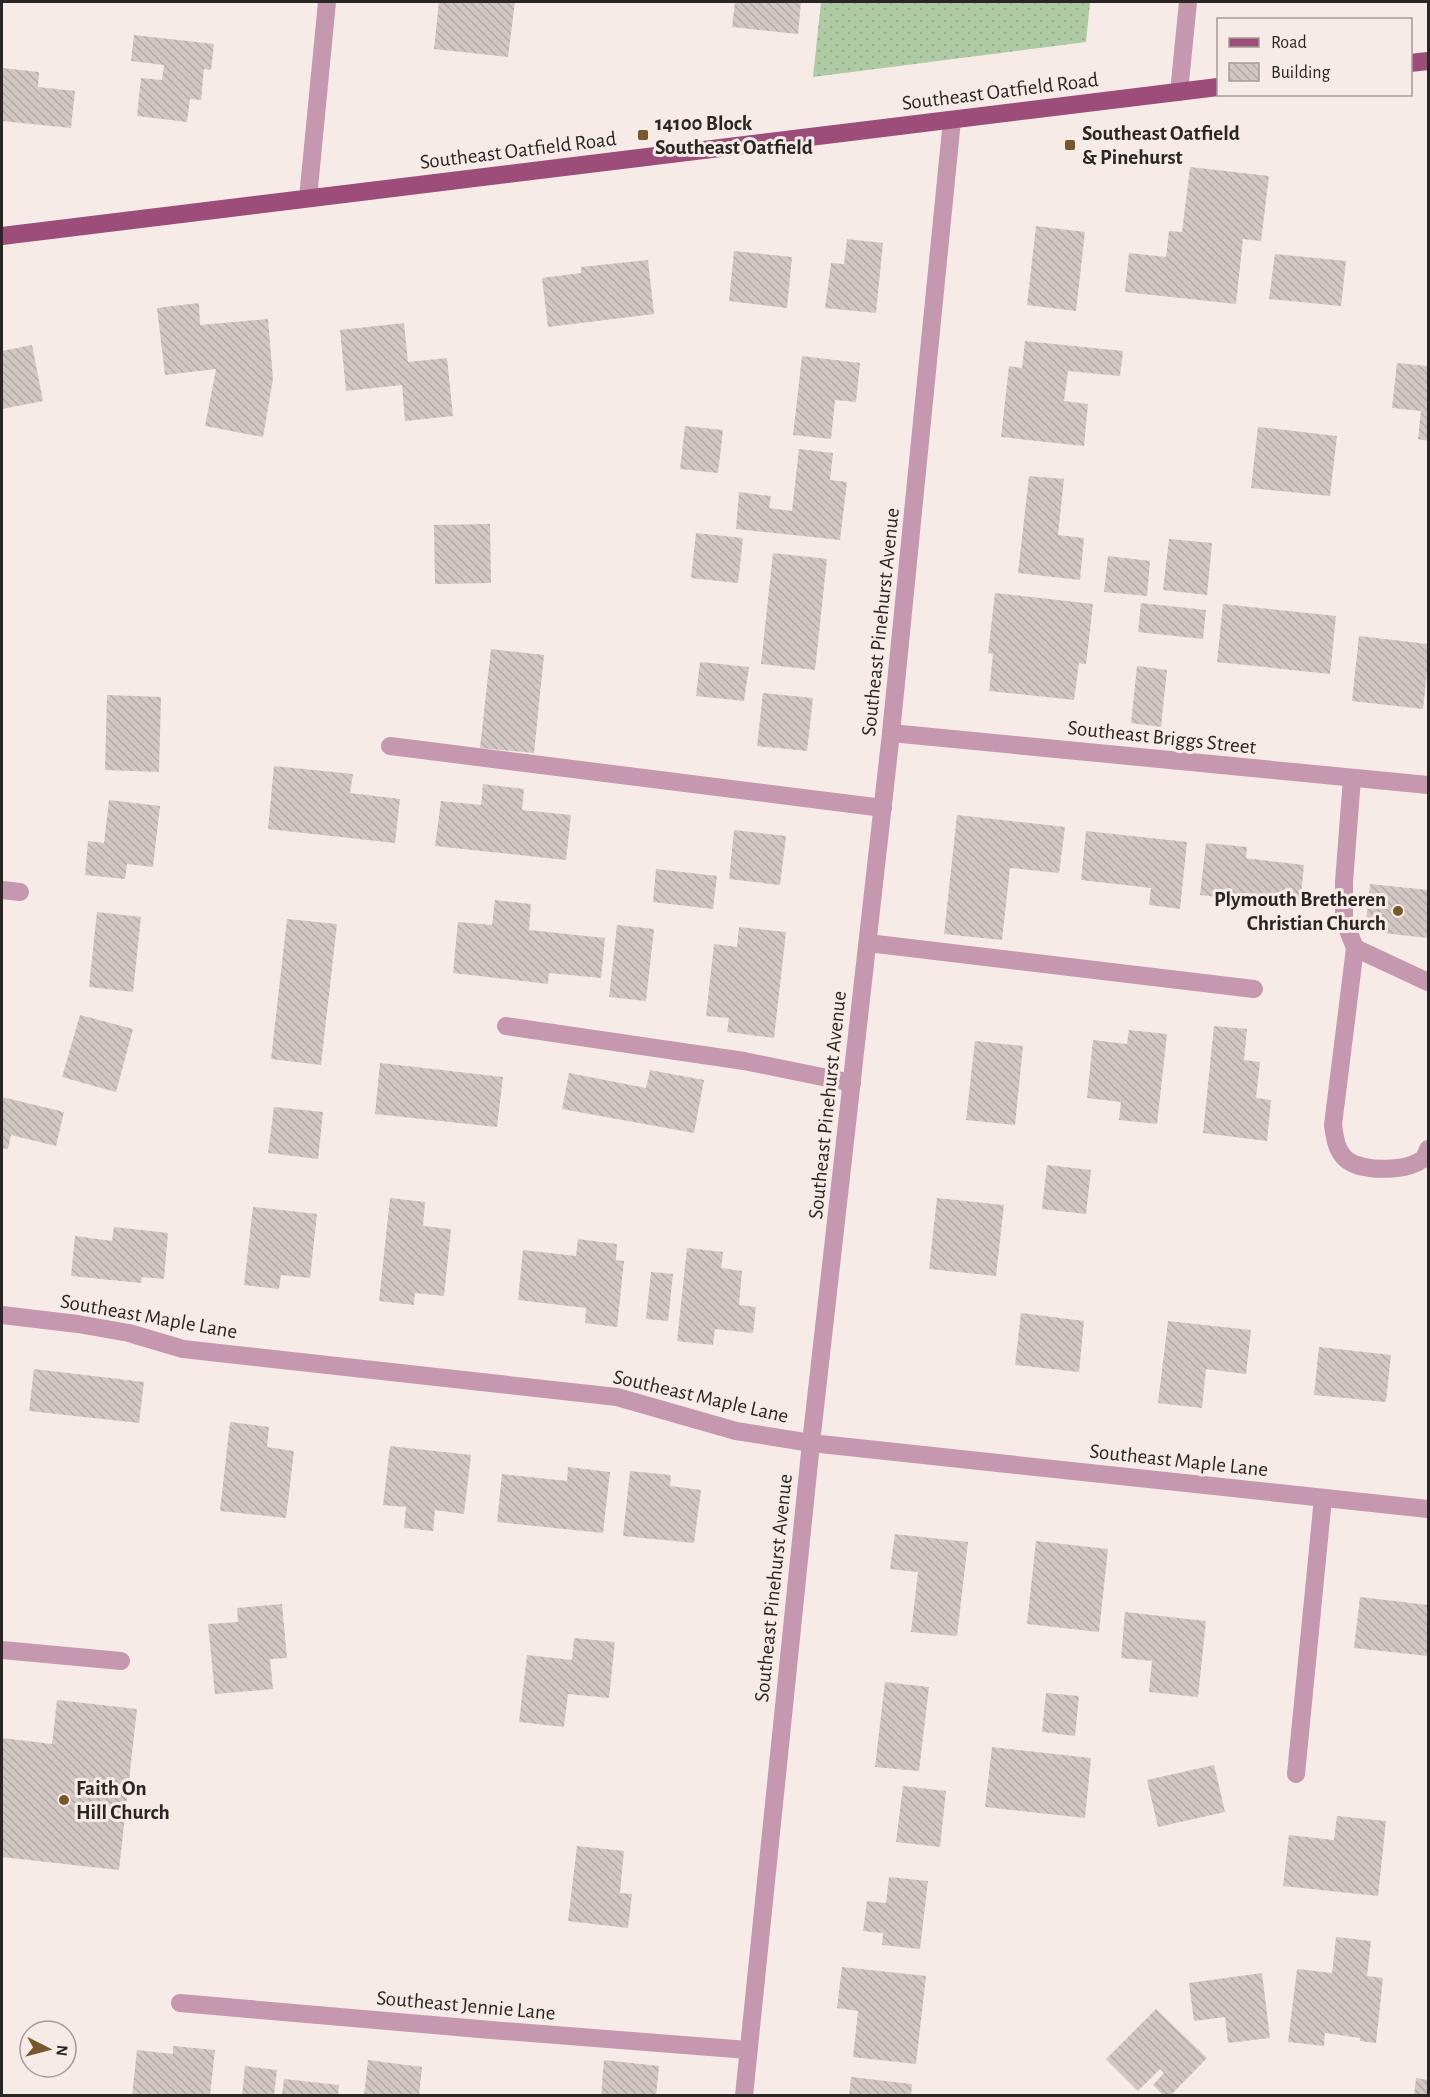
<svg xmlns="http://www.w3.org/2000/svg" width="1430" height="2097" font-family="'Alegreya Sans',sans-serif">
<style>
.grass{fill:url(#grass-dots)}
.building{fill:url(#building-back-hatch)}
.lines{fill:none;stroke-linecap:round;stroke-linejoin:round}
.minor{stroke:#c598af;stroke-width:18}
.major{stroke:#9c4d7a;stroke-width:18}
.poi-dot{fill:#78572d;stroke:#f7ebe7;stroke-width:2}
.labels{text-anchor:middle;stroke-width:6;stroke-linejoin:round;paint-order:stroke}
.street-label{font-size:21px;fill:#2a2625;stroke:#f7ebe7}
.poi-label{font-size:21px;font-weight:bold;fill:#2a2625;stroke:#f7ebe7;text-anchor:start}
</style>
<defs>
<pattern id="grass-dots" width="8" height="8" patternUnits="userSpaceOnUse" patternTransform="scale(1.5)"><rect width="8" height="8" fill="#aecba4"/><path d="M2 2h.1M6 6h.1" fill="none" stroke="#96ae8d" stroke-width="1.8" stroke-linecap="round"/></pattern>
<pattern id="building-back-hatch" width="6" height="6" patternUnits="userSpaceOnUse" patternTransform="scale(1.5)"><rect width="6" height="6" fill="#d2c7c3"/><path d="M-1 5l2 2M0 0l6 6M5-1l2 2" fill="none" stroke="#b4aba7"/></pattern>
</defs>
<rect width="100%" height="100%" fill="#f7ebe7"/>
<!-- grass -->
<path class="grass" d="M821 2H1090L1086 42 813 77Z"/>
<!-- building -->
<g class="building">
<path d="M439 2H515L508 57 434 49Z"/>
<path d="M735 2H801L798 34 732 27Z"/>
<path d="M134 35 214 44 211 70 204 69 201 100 190 99 187 122 137 116 141 78 162 80 164 65 131 61Z"/>
<path d="M2 68 39 72 38 87 75 91 71 128 2 121Z"/>
<path d="M1190 167 1269 176 1261 241 1243 239 1236 304 1125 292 1129 253 1166 257 1169 231 1182 232Z"/>
<path d="M1036 226 1085 232 1076 311 1027 305Z"/>
<path d="M847 239 883 243 876 313 825 308 831 263 844 264Z"/>
<path d="M734 251 792 257 787 308 729 301Z"/>
<path d="M1275 254 1346 261 1341 306 1269 299Z"/>
<path d="M648 260 654 314 548 327 542 278 581 273V267Z"/>
<path d="M199 303 200 325 268 319 273 379 263 437 205 426 216 369 165 375 157 308Z"/>
<path d="M404 323 408 362 447 358 453 416 405 421 402 385 346 391 340 330Z"/>
<path d="M1025 341 1123 351 1120 376 1068 371 1064 401 1088 404 1084 446 1001 437 1009 366 1022 368Z"/>
<path d="M32 345 43 401 2 409V351Z"/>
<path d="M802 356 860 363 856 402 835 400 831 439 793 435Z"/>
<path d="M1397 363 1428 366V441L1418 439 1421 411 1392 408Z"/>
<path d="M685 426 723 430 718 473 680 469Z"/>
<path d="M1258 427 1337 436 1330 496 1251 488Z"/>
<path d="M799 449 833 453 830 480 847 482 840 540 736 529 739 492 771 496 769 508 792 511Z"/>
<path d="M1029 476 1064 479 1058 535 1084 538 1080 580 1018 573Z"/>
<path d="M490 524 491 583 435 584 434 525Z"/>
<path d="M696 533 743 538 738 583 691 578Z"/>
<path d="M1169 539 1212 543 1207 595 1163 590Z"/>
<path d="M773 553 827 559 815 670 761 664Z"/>
<path d="M1108 556 1150 561 1147 596 1104 592Z"/>
<path d="M995 593 1093 604 1086 664 1079 663 1074 700 989 691 993 654 988 653Z"/>
<path d="M1141 603 1206 610 1203 639 1138 632Z"/>
<path d="M1223 604 1336 616 1330 674 1217 662Z"/>
<path d="M1359 636 1428 644V663L1423 709 1352 701Z"/>
<path d="M491 649 544 655 534 753 480 748Z"/>
<path d="M700 662 749 667 744 701 696 696Z"/>
<path d="M1137 666 1167 670 1161 727 1131 723Z"/>
<path d="M763 693 813 698 807 751 757 746Z"/>
<path d="M107 695 161 697 159 772 105 770Z"/>
<path d="M274 766 353 774 350 793 400 799 395 843 268 829Z"/>
<path d="M483 784 524 789 522 810 571 815 566 860 435 846 441 801 481 805Z"/>
<path d="M109 800 160 806 153 867 127 864 125 879 85 875 88 841 104 843Z"/>
<path d="M957 815 1065 827 1059 873 1010 868 1002 940 944 934Z"/>
<path d="M734 830 786 836 780 885 729 879Z"/>
<path d="M1086 831 1187 842 1180 909 1149 905 1151 888 1081 880Z"/>
<path d="M1206 843 1247 847 1246 858 1304 865 1300 906 1200 895Z"/>
<path d="M656 869 717 876 713 909 653 902Z"/>
<path d="M1370 884 1428 890V938L1365 931Z"/>
<path d="M495 900 531 904 529 930 605 938 601 978 549 973 548 984 453 973 458 922 492 925Z"/>
<path d="M97 912 141 917 133 992 89 987Z"/>
<path d="M287 919 337 924 321 1065 271 1059Z"/>
<path d="M617 925 654 929 646 1001 609 997Z"/>
<path d="M739 927 786 932 774 1038 727 1032 729 1018 706 1016 714 944 737 947Z"/>
<path d="M80 1015 133 1029 116 1092 62 1077Z"/>
<path d="M1214 1026 1247 1029 1244 1060 1260 1062 1256 1098 1271 1100 1267 1141 1203 1133Z"/>
<path d="M1129 1030 1167 1034 1157 1124 1119 1120 1121 1102 1087 1098 1093 1040 1127 1044Z"/>
<path d="M975 1041 1023 1046 1015 1125 966 1120Z"/>
<path d="M380 1063 503 1077 497 1127 375 1114Z"/>
<path d="M650 1070 704 1080 694 1133 562 1109 569 1073 646 1088Z"/>
<path d="M2 1097 64 1112 56 1146 11 1135 8 1149 2 1148Z"/>
<path d="M274 1107 323 1112 318 1159 268 1153Z"/>
<path d="M1047 1165 1091 1170 1086 1214 1042 1209Z"/>
<path d="M390 1198 425 1202 423 1226 451 1229 444 1296 415 1293 414 1305 379 1301Z"/>
<path d="M937 1198 1004 1205 996 1276 929 1269Z"/>
<path d="M253 1207 317 1214 310 1278 281 1275 279 1289 244 1285Z"/>
<path d="M114 1227 168 1233 164 1279 142 1277 141 1283 71 1276 75 1236 112 1241Z"/>
<path d="M578 1239 617 1244 616 1260 624 1261 617 1327 585 1323 586 1308 518 1300 523 1250 576 1256Z"/>
<path d="M687 1248 723 1252 721 1268 742 1271 739 1305 756 1307 753 1333 715 1329 713 1345 677 1341Z"/>
<path d="M651 1272 673 1274 668 1321 646 1319Z"/>
<path d="M1021 1313 1084 1321 1079 1372 1015 1365Z"/>
<path d="M1168 1321 1251 1330 1246 1374 1206 1369 1202 1408 1158 1403Z"/>
<path d="M1319 1347 1391 1355 1386 1402 1314 1395Z"/>
<path d="M34 1369 144 1382 139 1423 29 1411Z"/>
<path d="M230 1422 269 1427 267 1447 294 1451 286 1518 220 1511Z"/>
<path d="M390 1446 471 1455 464 1514 435 1510 433 1531 404 1528 406 1507 383 1505Z"/>
<path d="M568 1467 610 1472 603 1533 497 1522 502 1474 567 1481Z"/>
<path d="M630 1471 671 1475 670 1486 701 1490 694 1543 623 1536Z"/>
<path d="M895 1534 968 1542 957 1636 911 1632 918 1572 890 1569Z"/>
<path d="M1036 1541 1108 1549 1099 1632 1027 1624Z"/>
<path d="M1360 1597 1428 1605V1656L1354 1648Z"/>
<path d="M282 1604 287 1658 270 1659 273 1689 215 1694 208 1624 238 1622 237 1608Z"/>
<path d="M1125 1612 1206 1621 1198 1697 1149 1692 1152 1661 1121 1658Z"/>
<path d="M574 1638 615 1642 609 1698 568 1694 564 1727 519 1722 527 1655 572 1660Z"/>
<path d="M885 1682 929 1687 919 1771 875 1767Z"/>
<path d="M1046 1693 1079 1696 1075 1736 1042 1732Z"/>
<path d="M57 1700 137 1709 119 1870 2 1857V1738L52 1744Z"/>
<path d="M992 1747 1091 1758 1085 1818 985 1807Z"/>
<path d="M1214 1765 1225 1812 1158 1827 1147 1780Z"/>
<path d="M903 1786 946 1791 940 1847 896 1842Z"/>
<path d="M1337 1816 1386 1821 1378 1896 1283 1886 1289 1835 1334 1840Z"/>
<path d="M577 1846 624 1851 620 1893 632 1894 628 1928 568 1921Z"/>
<path d="M889 1877 928 1881 920 1949 882 1945 883 1933 863 1931 867 1901 886 1903Z"/>
<path d="M1336 1937 1371 1941 1367 1976 1383 1978 1376 2043 1360 2041V2038L1325 2033 1324 2046 1288 2042 1297 1969 1332 1973Z"/>
<path d="M842 1967 926 1976 916 2064 853 2057 858 2011 837 2008Z"/>
<path d="M1262 1973 1270 2038 1228 2043 1225 2017 1194 2021 1189 1983Z"/>
<path d="M1156 2009 1207 2058 1170 2096H1164L1153 2085 1164 2073 1160 2069 1138 2091 1106 2059Z"/>
<path d="M173 2046 215 2050 210 2096H132L137 2050 173 2054Z"/>
<path d="M368 2060 422 2067 419 2096H364Z"/>
<path d="M604 2060 659 2066 656 2096H601Z"/>
<path d="M245 2066 277 2070 274 2096H242Z"/>
<path d="M851 2077 912 2084 911 2096H849Z"/>
<path d="M1416 2078 1428 2080V2096H1414Z"/>
<path d="M284 2079 339 2085 338 2096H282Z"/>
</g>
<g class="lines">
<!-- minor -->
<g class="minor">
<path d="M1179 92 1188 2"/>
<path d="M308 198 327 2"/>
<path d="M891 733 1428 785"/>
<path d="M390 746 883 808"/>
<path d="M1352 778 1344 882V920L1355 948 1333 1125C1335 1138 1336 1151 1347 1160 1363 1172 1408 1172 1424 1158 1426 1155 1427 1152 1428 1149"/>
<path d="M2 890 20 892"/>
<path d="M868 943 1254 989"/>
<path d="M1355 948 1428 982"/>
<path d="M506 1026 744 1061 852 1083"/>
<path d="M2 1315 78 1324 129 1333 183 1349 617 1397 736 1431 811 1443 1428 1509"/>
<path d="M2 1650 121 1661"/>
<path d="M1296 1774 1323 1498"/>
<path d="M180 2003 491 2030 748 2050"/>
<path d="M744 2096 811 1443 891 733 952 120"/>
</g>
<!-- major -->
<g class="major">
<path d="M1410 63 1428 61"/>
<path d="M2 236 1218 87"/>
</g>
</g>
<!-- markers -->
<g class="poi-dot">
<rect x="637" y="129" width="12" height="12" rx="3"/>
<rect x="1064" y="139" width="12" height="12" rx="3"/>
<circle cx="1398" cy="911" r="6"/>
<circle cx="64" cy="1800" r="6"/>
</g>
<g class="labels">
<!-- street labels -->
<g class="street-label">
<text transform="translate(1000 91) rotate(-7)" y="7">Southeast Oatfield Road</text>
<text transform="translate(518 150) rotate(-7)" y="7">Southeast Oatfield Road</text>
<text transform="translate(880 622) rotate(-84)" y="7">Southeast Pinehurst Avenue</text>
<text transform="translate(1162 737) rotate(6)" y="7">Southeast Briggs Street</text>
<text transform="translate(827 1105) rotate(-84)" y="7">Southeast Pinehurst Avenue</text>
<text transform="translate(149 1316) rotate(10)" y="7">Southeast Maple Lane</text>
<text transform="translate(701 1396) rotate(13)" y="7">Southeast Maple Lane</text>
<text transform="translate(1179 1460) rotate(6)" y="7">Southeast Maple Lane</text>
<text transform="translate(773 1588) rotate(-84)" y="7">Southeast Pinehurst Avenue</text>
<text transform="translate(466 2005) rotate(5)" y="7">Southeast Jennie Lane</text>
</g>
<!-- poi labels -->
<g class="poi-label">
<text x="655" y="130">14100 Block<tspan x="655" dy="24">Southeast Oatfield</tspan></text>
<text x="1082" y="140">Southeast Oatfield<tspan x="1082" dy="24">&amp; Pinehurst</tspan></text>
<text x="1386" y="906" text-anchor="end">Plymouth Bretheren<tspan x="1386" dy="24">Christian Church</tspan></text>
<text x="76" y="1795">Faith On<tspan x="76" dy="24">Hill Church</tspan></text>
</g>
</g>
<!-- border -->
<rect width="1430" height="2097" fill="none" stroke="#2a2625" stroke-width="6"/>
<!-- legend -->
<rect x="1217" y="18" width="195" height="78" fill="#f7ebe7" stroke="#a59c99" stroke-width="1.5"/>
<rect x="1229" y="38" width="30" height="9" fill="#9c4d7a" stroke="#a59c99" stroke-width="1.5"/>
<text x="1271" y="48" font-size="18" fill="#2a2625">Road</text>
<rect x="1229" y="63" width="30" height="18" fill="url(#building-back-hatch)" stroke="#a59c99" stroke-width="1.5"/>
<text x="1271" y="78" font-size="18" fill="#2a2625">Building</text>
<!-- north arrow -->
<g transform="translate(48 2049) rotate(96)"><circle r="28" fill="#f7ebe7" stroke="#a59c99" stroke-width="1.5"/>
<path d="M0-4.5L10 22L0 15L-10 22Z" fill="#78572d"/>
<text y="-9" font-size="16" font-weight="bold" text-anchor="middle" fill="#2a2625">N</text>
</g>
</svg>
